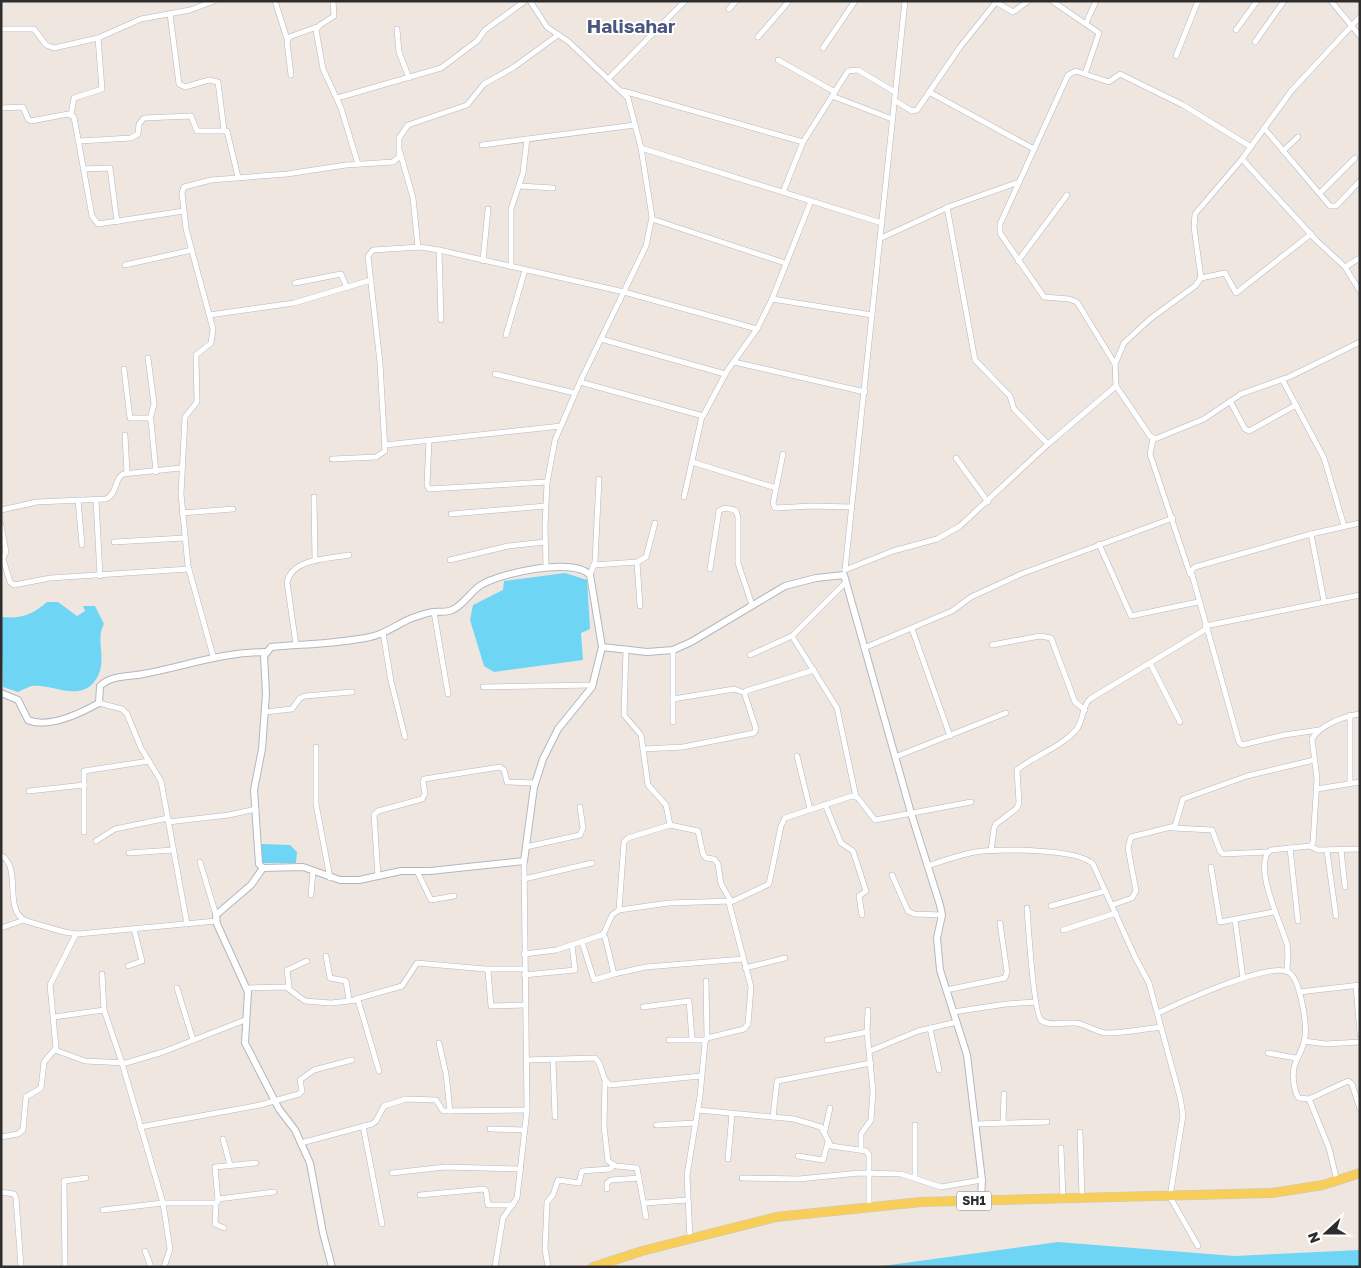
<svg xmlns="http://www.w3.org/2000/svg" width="1361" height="1268" font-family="'Golos Text',sans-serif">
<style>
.water{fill:#6ed5f5}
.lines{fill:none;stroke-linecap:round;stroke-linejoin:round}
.minor-casing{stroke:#b3b6c1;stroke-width:6}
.tertiary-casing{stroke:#b3b6c1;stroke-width:8}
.primary-casing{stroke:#c8c8c8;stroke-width:10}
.minor{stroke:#fff;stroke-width:5}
.tertiary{stroke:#fff;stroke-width:6}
.primary{stroke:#f8ce5b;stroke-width:9}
.labels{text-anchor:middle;stroke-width:4;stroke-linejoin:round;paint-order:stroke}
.shield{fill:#fff;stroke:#6c6c6c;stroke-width:1}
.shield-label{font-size:12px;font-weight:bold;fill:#2d2d2d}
.district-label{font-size:19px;font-weight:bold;fill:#4a5580;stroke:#fff}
</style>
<rect width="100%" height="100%" fill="#efe7df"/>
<!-- water -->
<g class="water">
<path d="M565 573 587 580 590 629 581 633 583 660 494 672 484 666 470 620 473 605 503 590 504 581Z"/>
<path d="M47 602H58L77 616 85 611 83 606H95L104 624C94 641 110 663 94 682 78 702 51 683 32 686 28 687 22 690 18 692L3 687 1 617C21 619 32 615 47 602Z"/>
<path d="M261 844 290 845 297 852 296 863H261Z"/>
<path d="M1058 1242 1234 1256 1360 1250V1267H875Z"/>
</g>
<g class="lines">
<defs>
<g id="minor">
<path d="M275 1 287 39"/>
<path d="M333 1 334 16 320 25 316 30 323 69 341 108 358 164"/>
<path d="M530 1 547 27 569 42 628 98 641 148 652 217 646 246 580 382 555 440 547 483 545 527 546 567"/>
<path d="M1052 1 1099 33 1085 74"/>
<path d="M1331 1 1360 36"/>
<path d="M996 2 1013 12 1028 1"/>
<path d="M729 9 736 1"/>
<path d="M170 14 179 84 185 87 209 80 218 82 224 130"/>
<path d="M1086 23 1096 1"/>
<path d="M1 29H34L46 45 54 48 98 38 141 19 190 10 214 1"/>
<path d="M397 29 399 52 409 78"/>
<path d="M1236 30 1257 1"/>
<path d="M758 37 789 1"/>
<path d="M1255 42 1284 1"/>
<path d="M823 48 855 1"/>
<path d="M1176 56 1198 1"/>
<path d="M778 60 835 92"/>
<path d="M291 75 287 42 289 37 317 27"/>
<path d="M609 78 685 1"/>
<path d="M623 91 803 142"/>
<path d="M929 92 1034 149"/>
<path d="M832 96 892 119"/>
<path d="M337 98 441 68 477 41 485 30 525 1"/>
<path d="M894 100 912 111 917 110 960 47 997 1"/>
<path d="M1 108 23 107 28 119 31 121 68 114 74 117 92 216 98 224 184 211"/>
<path d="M71 115 74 98 102 89 98 38"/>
<path d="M1264 128 1330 206H1336L1360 181"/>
<path d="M79 141 131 138 138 134 139 124 144 118 191 116 197 131H227L238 177"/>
<path d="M482 145 635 125"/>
<path d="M641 148 882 223"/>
<path d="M1283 151 1298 137"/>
<path d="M400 152 413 198 418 247"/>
<path d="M1242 159 1316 240 1345 267 1360 291"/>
<path d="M83 169 110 168 117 222"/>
<path d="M520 186 553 188"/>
<path d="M783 192 803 142 848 71 858 70 895 92"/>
<path d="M1320 193 1355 158"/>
<path d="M947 207 975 360 1010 396 1014 409 1048 444"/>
<path d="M652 219 785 263"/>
<path d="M881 238 951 206 1019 182"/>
<path d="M439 250 441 320"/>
<path d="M483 261 488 209"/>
<path d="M1018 261 1067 195"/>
<path d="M125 265 192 250"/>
<path d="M511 267V209L523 173 527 139"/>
<path d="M1345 267 1360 258"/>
<path d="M1201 278 1225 273 1236 293 1311 234"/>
<path d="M295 283 341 274 347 288"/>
<path d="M772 299 872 315"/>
<path d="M209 315 294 303 371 280"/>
<path d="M506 335 525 270"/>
<path d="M601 339 725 374"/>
<path d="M148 358 154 404 150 419"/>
<path d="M734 362 865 392"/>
<path d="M1115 364 1077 302 1069 299 1044 297 1000 233V224L1068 75 1076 71 1109 82 1120 74 1183 105 1251 147"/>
<path d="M124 369 130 418H149L151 421 156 472"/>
<path d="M495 374 575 393"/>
<path d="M1282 379 1324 458 1344 526"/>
<path d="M580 382 703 416 727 371 757 329 772 299 811 201"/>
<path d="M1116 386 1150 436 1155 439 1204 419 1241 394 1289 377 1360 342"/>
<path d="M1230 401 1245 429 1249 431 1296 405"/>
<path d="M125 435 127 473"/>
<path d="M1153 439 1150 454 1190 574"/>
<path d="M429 441 427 485 429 489 547 482"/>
<path d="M385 445 561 426"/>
<path d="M783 454 773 503 775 508 812 506 852 507"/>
<path d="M956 458 988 502"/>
<path d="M332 459 376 457 385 451 380 363 368 256 373 250 420 247 439 250 624 292 757 329"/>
<path d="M692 462 776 488"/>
<path d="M314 497 315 561"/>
<path d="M684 497 702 416"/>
<path d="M78 500 82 545"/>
<path d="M96 500 100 576"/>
<path d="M1 510 37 502 106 499C117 494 114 480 123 474L181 468"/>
<path d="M182 513 233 509"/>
<path d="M451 514 545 506"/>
<path d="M1 525 6 552 2 560"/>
<path d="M1311 534 1324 601"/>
<path d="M114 542 184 538"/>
<path d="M1099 544 1131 616 1198 602"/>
<path d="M3 559 10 582 14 585 50 578 189 569"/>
<path d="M450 560 508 546 545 542"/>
<path d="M637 562 640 606"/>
<path d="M594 565 637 562 646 557 655 523"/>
<path d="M710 569 719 511C724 507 731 508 736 511L738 517V563L752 605"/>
<path d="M845 570 893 551 937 539 960 526 1048 444 1116 386 1115 364 1124 343 1150 319 1195 286 1201 278 1194 227 1195 214 1242 159 1292 90 1360 17"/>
<path d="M845 570 905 1"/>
<path d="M590 575 595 562 599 479"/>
<path d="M434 612 448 694"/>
<path d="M1205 626 1360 595"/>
<path d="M912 629 950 736"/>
<path d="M383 633 391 681 405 737"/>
<path d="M792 636 837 708 856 797"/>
<path d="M296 645 287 582C293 558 328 559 349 555"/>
<path d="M992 645 1040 636 1051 638 1075 702 1085 710"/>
<path d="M864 648 952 611 971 597 1021 574 1173 518"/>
<path d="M626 649 624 715 641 735 648 785 666 805 670 825 698 831 703 854 706 858 714 859 718 864 721 884 731 901"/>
<path d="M673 650V722"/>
<path d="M750 655 792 636 845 583"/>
<path d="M213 656 188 566 181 494 185 417 197 402 196 355 211 343 213 329 186 229 182 193 184 187 211 180 287 174 346 165 393 162 399 157V138L408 125 467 105 484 84 514 67 558 35"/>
<path d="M1150 663 1180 722"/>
<path d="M483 687 593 685"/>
<path d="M673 699 734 689 745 693"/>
<path d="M99 703 122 709 127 714 141 748 161 781 187 924"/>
<path d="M265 712 292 709 300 698 305 696 352 692"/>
<path d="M1350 715V783"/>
<path d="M1319 730 1284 735 1242 745 1239 742 1191 571 1195 567 1311 534 1360 523"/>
<path d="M316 747V804L330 878"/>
<path d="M643 749 683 747 754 733 756 729 745 695 746 691 814 670"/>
<path d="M797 756 810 809"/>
<path d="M895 757 1006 713"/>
<path d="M1317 789 1360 782"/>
<path d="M29 791 84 785"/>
<path d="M825 804 841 843 853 851 866 891 859 896 862 915"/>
<path d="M168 822 229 815 256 809"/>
<path d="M1173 828 1212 830 1220 851 1223 854 1267 852"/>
<path d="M84 832V771L149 761"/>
<path d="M96 841 115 829 168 818"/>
<path d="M1310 846 1318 850 1360 849"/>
<path d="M526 847 580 835 583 828 580 807"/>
<path d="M1290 848 1298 921"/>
<path d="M1341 850 1345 887"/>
<path d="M991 851 994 828 996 824 1017 808 1019 803 1017 770C1035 755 1060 748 1076 730 1084 721 1081 707 1090 699L1206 629"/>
<path d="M1327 851 1336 916"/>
<path d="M129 853 173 850"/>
<path d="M1 855C23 869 2 909 26 921L64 932 78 934 216 921"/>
<path d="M200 862 216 915"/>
<path d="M927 866C943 861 959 855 975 852 998 849 1077 848 1093 864L1135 957 1149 983 1180 1097 1183 1115 1170 1197 1198 1246"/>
<path d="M1211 867 1220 922 1274 912"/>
<path d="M417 871 431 900 454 896"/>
<path d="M892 875 908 911 914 914 942 915"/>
<path d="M378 876 374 815 378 811 422 799 425 794 423 782 424 779 500 767 504 770 507 782 535 783"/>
<path d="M524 879 592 863"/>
<path d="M311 895 313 871"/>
<path d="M1112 905 1132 898 1136 891 1128 848 1131 837 1175 826 1183 799 1247 776 1314 760"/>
<path d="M1051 906 1105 891"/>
<path d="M1027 908C1028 923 1034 1014 1041 1020 1049 1027 1066 1022 1075 1023 1087 1024 1096 1033 1108 1033 1125 1033 1144 1029 1161 1027"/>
<path d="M619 910 624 842 628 838 670 825"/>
<path d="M1235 920 1243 978"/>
<path d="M1 928 24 920"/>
<path d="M1063 930 1116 913"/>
<path d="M603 935 612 915 619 910 669 903 731 901"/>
<path d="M582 942 594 980 614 974"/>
<path d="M524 954 556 950 602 935 605 937 614 974 646 967 743 959"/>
<path d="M326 956 330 978 346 981 349 1000"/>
<path d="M128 966 142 961 134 929"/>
<path d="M745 968 785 958"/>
<path d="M486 969H524"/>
<path d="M1287 971C1287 962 1289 953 1287 944 1282 926 1251 863 1271 850L1310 846 1313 843 1317 779 1312 739C1320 725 1344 716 1360 714"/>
<path d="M102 974 104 1010 122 1063 163 1203 170 1249 164 1267"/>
<path d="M524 975 575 970 572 945"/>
<path d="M706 981 707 1038"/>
<path d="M1356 986 1360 1034"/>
<path d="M289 987 287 970 307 961"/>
<path d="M177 988 193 1040"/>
<path d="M246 988 286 987 305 1001 331 1003 358 1000 379 1071"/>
<path d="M946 990 1005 978 1007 972 1000 923"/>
<path d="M1299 992 1360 985"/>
<path d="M356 999 402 986 417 963 485 969 488 971 491 1006 525 1005"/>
<path d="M643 1007 689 1001 692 1039"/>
<path d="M953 1012 1006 1004 1036 1002"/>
<path d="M1158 1013C1179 1003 1268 962 1288 972 1300 977 1307 1024 1305 1037 1303 1056 1290 1060 1294 1084 1295 1089 1295 1094 1299 1098L1309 1099 1348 1081 1352 1084 1360 1109"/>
<path d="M54 1017 104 1010"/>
<path d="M930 1028 939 1070"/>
<path d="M669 1040H706"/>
<path d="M827 1040 867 1032"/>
<path d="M1304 1041 1326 1044 1360 1042"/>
<path d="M439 1043 446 1074 450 1111"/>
<path d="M55 1050 85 1061 126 1063 163 1052 245 1020"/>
<path d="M870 1051 918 1031 957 1022"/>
<path d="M1268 1053 1296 1058"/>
<path d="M527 1060 595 1058C604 1065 600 1079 610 1085L701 1076"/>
<path d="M553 1060 555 1117"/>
<path d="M605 1081 604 1126 608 1161 616 1166 637 1168 646 1217"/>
<path d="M1309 1099 1329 1148 1337 1181"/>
<path d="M698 1110 794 1119 821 1127 831 1146 866 1151 869 1155V1208"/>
<path d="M773 1117 777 1081 871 1063"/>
<path d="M1003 1122 1004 1094"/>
<path d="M975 1124 1047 1122"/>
<path d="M656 1125 696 1123"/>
<path d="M363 1126 382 1224"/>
<path d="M140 1127 260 1105 299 1094 302 1091 300 1080 314 1070 352 1060"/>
<path d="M490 1129 525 1130"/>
<path d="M825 1130 830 1108"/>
<path d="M1080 1132 1082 1197"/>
<path d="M1 1137 18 1134 23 1130 26 1097 41 1088 44 1062 56 1048 50 985 76 934"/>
<path d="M223 1139 230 1165"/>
<path d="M301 1143 372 1124 376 1121 384 1106 406 1099 436 1100 443 1111 527 1110"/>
<path d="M1061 1148 1063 1198"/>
<path d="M861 1150V1134L871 1120 873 1091 867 1032 868 1010"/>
<path d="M798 1156 823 1160 828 1142"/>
<path d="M728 1159 732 1114"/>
<path d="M392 1173 445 1167 521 1169"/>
<path d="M742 1178 799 1179 859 1173 901 1174 941 1187 982 1180"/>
<path d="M915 1178V1125"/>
<path d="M607 1189V1183L611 1180 639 1178"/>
<path d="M1 1192 14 1194 16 1198 21 1267"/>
<path d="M420 1195 484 1189 486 1191 488 1205H513"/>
<path d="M218 1199 274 1192"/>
<path d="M216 1203 215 1224 224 1228"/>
<path d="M645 1203 687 1200"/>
<path d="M103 1210 163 1203H216L218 1201 215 1167 256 1163"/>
<path d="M690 1239 687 1175 700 1096 705 1042 707 1038 744 1029 748 1024 751 987 729 903 769 884 781 826 785 818 852 796 858 798 875 820 971 802"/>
<path d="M145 1251 151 1267"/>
<path d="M65 1267 64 1181 86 1178"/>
<path d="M495 1267 503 1218 517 1198 527 1110 524 861"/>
<path d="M548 1267 545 1249 547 1202 553 1195 558 1180 579 1183 582 1171 610 1169 614 1165"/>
</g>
<g id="tertiary">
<path d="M1 693 18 700 28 720C49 729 81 713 99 703L100 686C111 675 129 677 143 674 186 666 222 652 267 652"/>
<path d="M263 868 259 864 254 790 262 749 266 694 264 656 271 647C304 644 338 644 370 637 386 634 397 624 412 618 418 616 426 613 433 612 440 611 446 613 452 610 464 605 470 592 481 585 500 573 573 557 590 575L602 647 647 652 673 650 691 642 785 586 816 578 844 575 911 813 940 905 942 915 937 938 940 970 967 1055 982 1180 981 1200"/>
<path d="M332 1267 323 1233 310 1163 295 1130 279 1109 245 1043 248 992 217 924 216 915 251 885 263 868 303 867 340 880H359L401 871H430L524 861 534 787 543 759 558 729 592 687 602 647"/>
</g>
<path id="primary" d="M593 1267 642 1251 776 1217 921 1202 1272 1193 1323 1185 1360 1173"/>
</defs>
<!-- minor casing -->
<use href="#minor" class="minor-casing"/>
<!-- tertiary casing -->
<use href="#tertiary" class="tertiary-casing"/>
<!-- primary casing -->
<use href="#primary" class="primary-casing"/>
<!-- minor -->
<use href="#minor" class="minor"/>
<!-- tertiary -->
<use href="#tertiary" class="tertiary"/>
<!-- primary -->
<use href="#primary" class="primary"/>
</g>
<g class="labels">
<!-- shield labels -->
<rect class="shield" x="956.5" y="1191.5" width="35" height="19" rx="4"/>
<g class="shield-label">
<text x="974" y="1205">SH1</text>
</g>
<!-- district labels -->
<g class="district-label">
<text x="631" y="33">Halisahar</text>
</g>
</g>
<!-- border -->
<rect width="1361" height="1268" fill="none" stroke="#2d2d2d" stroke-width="5"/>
<!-- north arrow -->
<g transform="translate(1326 1233) rotate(249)" stroke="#ffffff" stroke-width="4" paint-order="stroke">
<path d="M0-4L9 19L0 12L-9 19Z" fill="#2d2d2d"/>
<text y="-8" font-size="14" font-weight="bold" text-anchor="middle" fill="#2d2d2d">N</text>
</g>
</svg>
